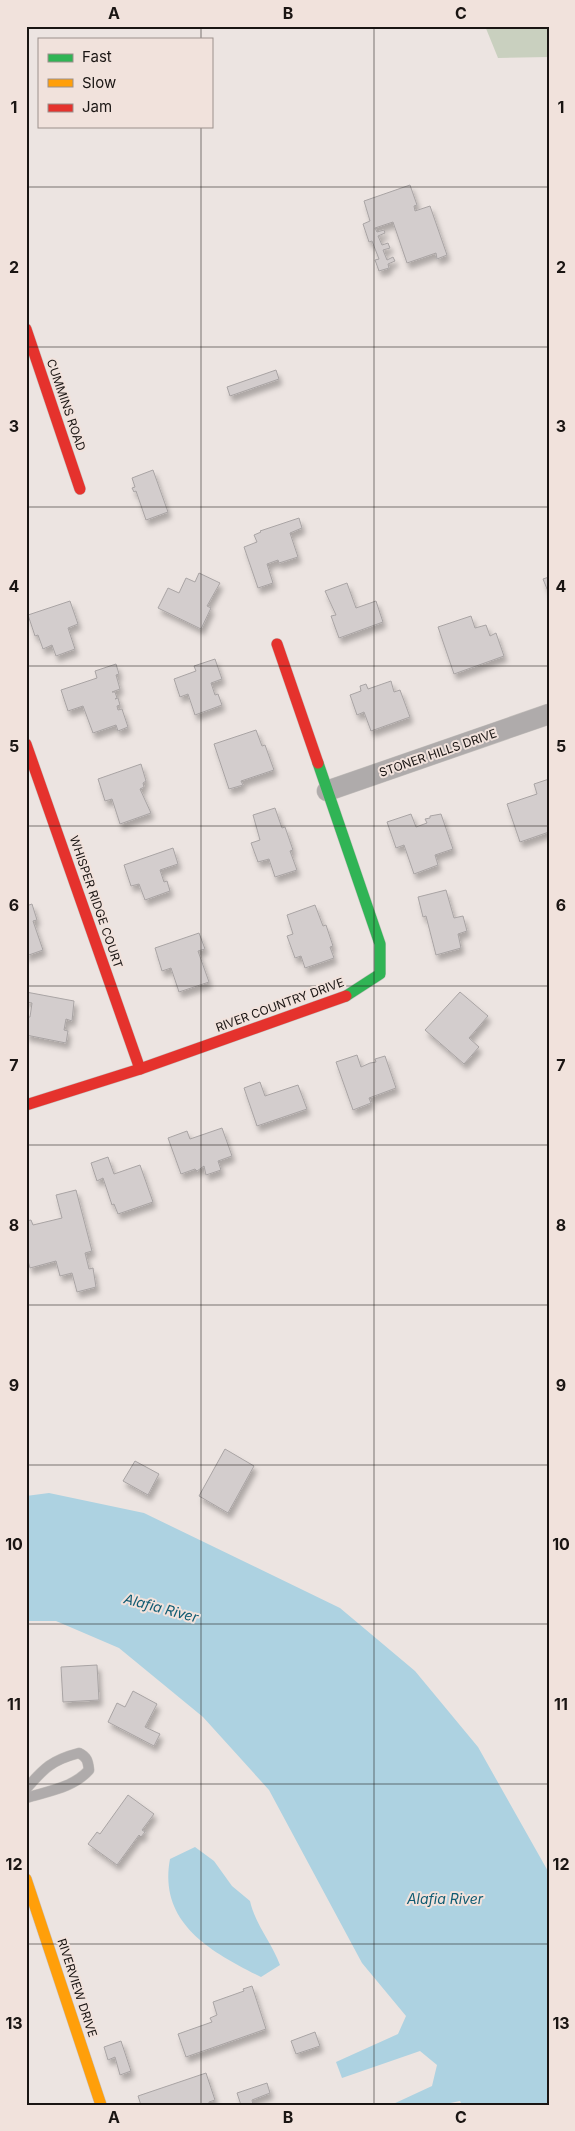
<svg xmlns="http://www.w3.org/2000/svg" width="575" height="2131" font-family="Inter,sans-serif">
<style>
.green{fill:#c9d0bf}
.water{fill:#add2e1}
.building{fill:#d3cdcd;stroke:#a9a4a4;filter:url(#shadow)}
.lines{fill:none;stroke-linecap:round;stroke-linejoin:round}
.lane-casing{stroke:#c5c0bd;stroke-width:11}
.street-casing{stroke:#c5c0bd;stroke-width:21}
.fast-casing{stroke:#c5c0bd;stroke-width:12}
.slow-casing{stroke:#c5c0bd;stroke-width:12}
.jam-casing{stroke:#c5c0bd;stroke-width:12}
.lane{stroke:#afabab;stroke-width:10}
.street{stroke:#afabab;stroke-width:20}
.fast{stroke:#30b455;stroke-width:11}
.slow{stroke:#ff9f0a;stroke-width:11}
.jam{stroke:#e5322d;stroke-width:11}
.grid{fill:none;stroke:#1a1513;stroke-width:1;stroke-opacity:0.55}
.labels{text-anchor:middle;stroke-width:4;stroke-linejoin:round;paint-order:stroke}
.street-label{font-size:12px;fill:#1a1513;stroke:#f1e2dc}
.water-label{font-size:14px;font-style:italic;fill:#105b72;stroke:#f1e2dc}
.neatline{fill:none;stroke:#1a1513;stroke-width:2}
.grid-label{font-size:16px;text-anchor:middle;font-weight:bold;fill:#1a1513}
</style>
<defs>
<filter id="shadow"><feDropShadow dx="3" dy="5.5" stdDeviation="2.5" flood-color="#0004"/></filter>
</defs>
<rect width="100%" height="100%" fill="#ece4e1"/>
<!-- green -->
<path class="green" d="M485 26H549V57L498 58Z"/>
<!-- water -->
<g class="water">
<path d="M49 1493 144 1513 340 1608 415 1671 478 1747 549 1873V2105H462L460 2101 441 2105H391L432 2086 437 2065 420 2051 342 2078 336 2062 398 2034 406 2016 362 1963 269 1790 203 1717 119 1648 56 1621H26V1496Z"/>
<path d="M195 1847 214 1861 232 1886 250 1901C255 1924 272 1943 280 1965L261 1977C211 1952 158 1923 170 1859Z"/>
</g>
<!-- building -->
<g class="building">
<path d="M410 185 417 205 414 206 415 211 430 206 447 255 437 259 436 253 407 263 393 222 375 228 377 232 384 230 385 233 378 236 382 245 388 243 390 248 383 250 387 260 393 257 395 261 388 264 389 268 379 271 375 260 379 259 372 241 369 242 363 224 370 221 364 201Z"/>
<path d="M276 370 279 379 230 396 227 387Z"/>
<path d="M153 470 168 512 146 520 136 491 134 492 132 488 135 487 132 478Z"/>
<path d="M299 518 302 528 290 533 298 557 279 563 278 560 267 564 273 583 258 588 244 547 257 542 254 535 261 532 260 531Z"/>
<path d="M199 573 220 583 207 606 211 608 201 629 158 608 168 588 179 593 186 578 195 582Z"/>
<path d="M549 577V594L543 579Z"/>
<path d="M347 583 356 608 376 601 383 622 339 638 331 616 336 615 325 591Z"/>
<path d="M70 601 78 624 68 628 75 649 56 656 52 645 43 649 38 635 35 636 28 615Z"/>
<path d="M471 616 475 628 486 625 490 636 496 633 504 656 454 674 438 627Z"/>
<path d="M215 659 222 679 211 683 215 695 218 694 222 705 195 715 188 694 180 697 174 679 196 671 194 666Z"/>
<path d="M116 664 119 674 116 675 120 689 112 692H115L117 698 115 699 118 698 120 705 117 706 118 710 122 709 128 727 118 731 116 725 93 733 83 706 68 711 61 690 97 678 95 671Z"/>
<path d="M391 681 394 692 400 690 410 717 371 731 364 712 357 715 350 695 361 691 360 686 366 684 368 689Z"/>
<path d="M256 730 262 746 265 745 274 770 241 781 243 785 229 789 214 744Z"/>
<path d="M141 764 146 781 143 783 144 787 140 789 151 813 120 824 112 799 105 801 98 779Z"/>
<path d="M549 779V832L520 842 507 804 537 794 534 784Z"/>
<path d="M275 808 282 828 285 827 293 850 290 851 297 870 275 877 269 859 258 862 251 843 260 840 253 815Z"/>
<path d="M411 814 416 827 427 823 425 819 430 818V816L441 814 453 849 435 855 438 865 414 874 404 845 396 848 387 822Z"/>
<path d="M173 848 178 864 160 870 164 882 167 881 170 891 145 900 139 884 131 886 124 865Z"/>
<path d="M446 890 454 918 463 916 467 931 458 934 461 948 436 955 426 916 423 917 418 897Z"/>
<path d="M32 904 37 920 33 921 43 950 26 956V906Z"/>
<path d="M315 905 323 926 326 925 333 946 330 947 334 958 305 968 301 956 295 958 287 936 293 934 287 915Z"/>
<path d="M199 933 205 949 198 951 209 982 179 992 171 968 162 971 155 948Z"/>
<path d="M26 992 74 1001 72 1021 66 1019 64 1030 68 1031 66 1043 26 1035V1017H30L32 1003 26 1002Z"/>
<path d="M460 992 488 1016 469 1038 479 1047 464 1064 425 1030Z"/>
<path d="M357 1055 361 1067 370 1063 376 1062 375 1059 385 1056 396 1088 369 1098 371 1103 353 1110 336 1062Z"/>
<path d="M260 1082 265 1096 298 1085 307 1109 257 1126 244 1088Z"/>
<path d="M222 1128 232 1156 218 1161 221 1170 206 1175 204 1166 197 1171 195 1169 181 1174 168 1138 187 1131 190 1139Z"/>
<path d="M108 1157 114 1174 140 1165 153 1202 118 1214 114 1204 112 1205 103 1178 97 1181 91 1163Z"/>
<path d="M76 1190 92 1251 85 1253 89 1269 93 1268 96 1287 77 1292 72 1273 60 1276 56 1261 30 1268 26 1254V1221L31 1220 33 1225 62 1218 56 1195Z"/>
<path d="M225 1449 254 1466 228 1513 199 1496Z"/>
<path d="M135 1461 159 1474 148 1495 123 1481Z"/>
<path d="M97 1665 99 1700 63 1702 61 1667Z"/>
<path d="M133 1691 157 1704 145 1727 160 1734 154 1746 108 1722 117 1703 125 1707Z"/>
<path d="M128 1795 154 1814 142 1830 145 1832 141 1837 139 1835 117 1865 88 1844 97 1832 100 1834Z"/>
<path d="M252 1986 266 2029 186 2057 178 2034 212 2022 210 2018 217 2015 213 2002 244 1991 243 1989Z"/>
<path d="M315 2032 320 2046 296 2054 291 2041Z"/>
<path d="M121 2041 131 2071 120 2075 115 2057 108 2060 104 2047Z"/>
<path d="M206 2073 215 2100 209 2102V2105H141L138 2096Z"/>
<path d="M267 2083 270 2093 252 2100 253 2105H241L237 2093Z"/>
</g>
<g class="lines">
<defs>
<path id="lane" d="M26 1789C44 1768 52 1760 79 1753 87 1757 88 1761 89 1770 73 1788 48 1791 26 1798"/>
<path id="street" d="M327 791 549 714"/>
<path id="fast" d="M318 763 380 944V974L346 996"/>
<path id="slow" d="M26 1879 101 2105"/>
<g id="jam">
<path d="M26 329 80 489"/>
<path d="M277 644 318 763"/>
<path d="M26 744 140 1069"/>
<path d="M26 1105 140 1069 346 996"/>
</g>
</defs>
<!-- lane casing -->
<use href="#lane" class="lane-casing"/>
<!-- street casing -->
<use href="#street" class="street-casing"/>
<!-- fast casing -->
<use href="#fast" class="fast-casing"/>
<!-- slow casing -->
<use href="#slow" class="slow-casing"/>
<!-- jam casing -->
<use href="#jam" class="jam-casing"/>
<!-- lane -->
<use href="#lane" class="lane"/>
<!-- street -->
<use href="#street" class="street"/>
<!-- fast -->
<use href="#fast" class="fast"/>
<!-- slow -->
<use href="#slow" class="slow"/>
<!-- jam -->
<use href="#jam" class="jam"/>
</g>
<!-- grid -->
<path class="grid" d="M201 26V39M374 26V2105M201 126V2105M26 187H549M26 347H549M26 507H549M26 666H549M26 826H549M26 986H549M26 1145H549M26 1305H549M26 1465H549M26 1624H549M26 1784H549M26 1944H549"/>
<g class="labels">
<!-- street labels -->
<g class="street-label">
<text transform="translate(66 405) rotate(71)" y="4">CUMMINS ROAD</text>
<text transform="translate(438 753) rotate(-19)" y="4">STONER HILLS DRIVE</text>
<text transform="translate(96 902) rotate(71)" y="4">WHISPER RIDGE COURT</text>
<text transform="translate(280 1005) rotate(-20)" y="4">RIVER COUNTRY DRIVE</text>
<text transform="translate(77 1988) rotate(72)" y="4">RIVERVIEW DRIVE</text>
</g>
<!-- water labels -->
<g class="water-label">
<text transform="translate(161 1608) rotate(15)" y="5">Alafia River</text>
<text x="445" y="1904">Alafia River</text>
</g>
</g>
<!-- border -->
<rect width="575" height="2131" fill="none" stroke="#f1e2dc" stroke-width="55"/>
<!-- legend -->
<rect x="38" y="38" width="175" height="90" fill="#f1e2dc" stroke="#9b908c"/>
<rect x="48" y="54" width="25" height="8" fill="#30b455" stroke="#9b908c"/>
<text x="82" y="62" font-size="15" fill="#1a1513">Fast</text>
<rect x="48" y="79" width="25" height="8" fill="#ff9f0a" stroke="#9b908c"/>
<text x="82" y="88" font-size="15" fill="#1a1513">Slow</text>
<rect x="48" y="104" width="25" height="8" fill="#e5322d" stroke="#9b908c"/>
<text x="82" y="112" font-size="15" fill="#1a1513">Jam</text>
<rect x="28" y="28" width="520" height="2076" class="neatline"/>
<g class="grid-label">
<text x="114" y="19">A</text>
<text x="288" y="19">B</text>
<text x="461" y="19">C</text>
<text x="14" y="113">1</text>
<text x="561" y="113">1</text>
<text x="14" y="273">2</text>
<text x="561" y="273">2</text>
<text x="14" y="432">3</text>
<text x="561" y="432">3</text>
<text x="14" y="592">4</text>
<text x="561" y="592">4</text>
<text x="14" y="752">5</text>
<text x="561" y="752">5</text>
<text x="14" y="911">6</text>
<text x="561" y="911">6</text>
<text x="14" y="1071">7</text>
<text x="561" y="1071">7</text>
<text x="14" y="1231">8</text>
<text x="561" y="1231">8</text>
<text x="14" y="1391">9</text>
<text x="561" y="1391">9</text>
<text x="14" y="1550">10</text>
<text x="561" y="1550">10</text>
<text x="14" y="1710">11</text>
<text x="561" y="1710">11</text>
<text x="14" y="1870">12</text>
<text x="561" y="1870">12</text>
<text x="14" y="2029">13</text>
<text x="561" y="2029">13</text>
<text x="114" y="2123">A</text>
<text x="288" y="2123">B</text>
<text x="461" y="2123">C</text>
</g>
</svg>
